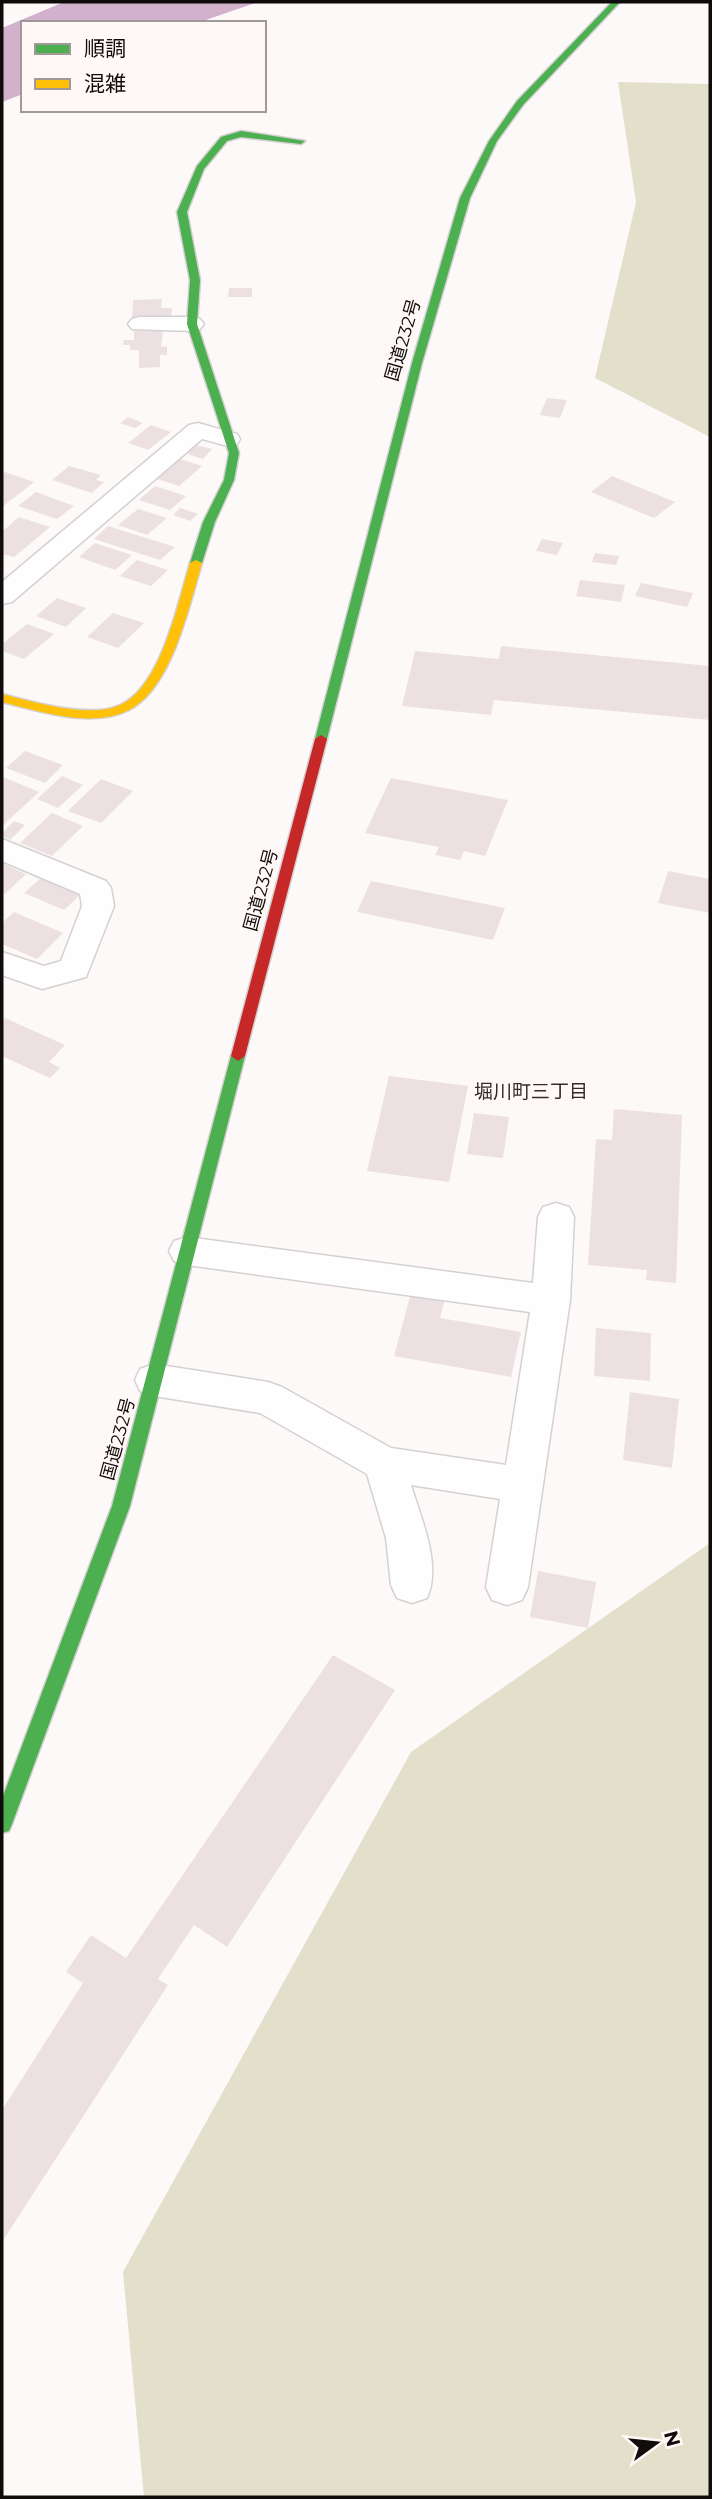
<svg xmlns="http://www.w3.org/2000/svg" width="712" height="2499" font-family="Montserrat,'Noto Sans JP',sans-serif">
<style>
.green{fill:#e2e0cb}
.water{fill:#d2b1cc}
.building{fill:#ece0e2}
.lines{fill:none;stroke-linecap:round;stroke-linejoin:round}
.street-casing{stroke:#d5d1d0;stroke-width:3}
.fast-casing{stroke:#d5d1d0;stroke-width:3}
.slow-casing{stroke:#d5d1d0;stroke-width:3}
.jam-casing{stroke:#d5d1d0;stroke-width:3}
.street{fill:#fffefe;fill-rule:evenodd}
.fast{fill:#4caf50;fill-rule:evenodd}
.slow{fill:#ffc107;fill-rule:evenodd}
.jam{fill:#c62828;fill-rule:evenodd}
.labels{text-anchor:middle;stroke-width:5;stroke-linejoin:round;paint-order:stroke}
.street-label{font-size:18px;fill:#100c0b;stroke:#fff8f6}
.neighbourhood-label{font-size:19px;fill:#332b29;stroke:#fff8f6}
</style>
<rect width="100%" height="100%" fill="#fdf9f8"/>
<!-- green -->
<g class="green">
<path d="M618 82 710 84V437L595 378 636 202Z"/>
<path d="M710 1543V2497H144L123 2272 411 1752Z"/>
</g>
<!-- water -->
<path class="water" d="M64 2H258L197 23H23V94L2 102V28Z"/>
<!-- building -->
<g class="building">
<path d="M229 288H252V297H228Z"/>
<path d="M162 299 161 308H172L171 319H132L133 300Z"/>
<path d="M134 331H163L161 347 167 346V355H160V367L139 368V350H130V345H123L124 340H134Z"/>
<path d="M547 398 567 400 560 418 540 415Z"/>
<path d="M128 417 143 423 135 428 120 423Z"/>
<path d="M151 425 171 432 148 450 128 443Z"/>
<path d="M196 445 212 449 203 459 187 454Z"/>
<path d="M180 459 202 466 179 486 157 479Z"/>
<path d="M69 466 101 475 96 480 104 482 92 493 52 480Z"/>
<path d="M2 471 34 482 2 507Z"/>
<path d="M612 476 675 502 654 518 591 492Z"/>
<path d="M155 486 186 496 170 510 139 500Z"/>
<path d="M36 492 74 506 57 519 18 506Z"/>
<path d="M180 508 198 514 190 521 173 515Z"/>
<path d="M138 509 167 518 147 535 118 525Z"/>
<path d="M19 517 50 527 14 557 2 554V532Z"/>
<path d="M108 526 175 547 160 560 94 539Z"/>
<path d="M542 539 563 543 557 555 536 551Z"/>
<path d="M95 543 132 555 115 570 79 557Z"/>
<path d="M595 553 619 556 616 565 592 562Z"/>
<path d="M137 560 168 570 151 586 120 576Z"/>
<path d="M580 580 625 585 621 602 576 596Z"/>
<path d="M641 583 693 593 687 607 635 596Z"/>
<path d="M57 598 86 608 66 627 36 616Z"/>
<path d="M113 613 144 623 118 648 87 637Z"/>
<path d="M27 624 54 634 24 659 2 651V644Z"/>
<path d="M501 646 710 666V720L494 700 491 715 402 706 415 651 499 659Z"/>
<path d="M25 751 63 765 45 783 6 768Z"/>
<path d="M62 776 83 785 58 808 37 799Z"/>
<path d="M3 777 39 792 2 826V778Z"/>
<path d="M391 778 508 800 485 856 464 851 460 860 435 855 439 847 365 833Z"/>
<path d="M101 779 133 791 101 823 68 811Z"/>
<path d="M52 813 83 826 52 856 20 843Z"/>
<path d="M14 821 25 825 10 840 2 836V833Z"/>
<path d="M2 863 26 874 5 894 2 892Z"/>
<path d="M668 871 710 879V913L658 903Z"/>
<path d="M43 876 82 893 64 910 24 893Z"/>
<path d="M371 881 505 908 493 940 357 912Z"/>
<path d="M14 912 63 933 37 959 2 944V923Z"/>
<path d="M5 1018 65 1045 49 1062 60 1068 50 1078 2 1056V1022Z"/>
<path d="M389 1076 468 1086 449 1182 367 1171Z"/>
<path d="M614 1109 682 1115 676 1283 646 1280 647 1270 588 1265 596 1139 612 1140Z"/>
<path d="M474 1113 509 1117 503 1158 467 1154Z"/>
<path d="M412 1289 446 1295 440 1318 521 1332 511 1377 394 1356Z"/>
<path d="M596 1328 651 1333 650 1381 594 1376Z"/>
<path d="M630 1392 679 1399 672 1468 623 1460Z"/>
<path d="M538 1571 596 1582 588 1628 530 1617Z"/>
<path d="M333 1655 395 1690 227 1947 194 1925 158 1979 168 1985 2 2242V2110L83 1983 66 1972 91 1935 126 1958Z"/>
</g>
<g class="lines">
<defs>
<g id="street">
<path d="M140 317H192L200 319 204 324 200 329 192 331 132 329 128 324 132 319Z"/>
<path d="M198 423 237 434 240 439 237 444 228 446 202 439 12 602 2 604V582L189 425Z"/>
<path d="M2 839 106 881 111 888 114 906 86 977 42 989 2 975V952L44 966 61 961 82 906 80 894 2 861Z"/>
<path d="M556 1203 569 1207 574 1217 570 1300 528 1587 522 1600 507 1605 492 1600 486 1587 500 1499 411 1485C421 1518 442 1565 427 1598L412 1603 397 1598 391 1585 386 1538 367 1474 260 1413 154 1396 140 1391 135 1380 140 1369 154 1364 268 1382 282 1387 391 1448 506 1465 530 1312 187 1265 174 1261 169 1251 174 1241 187 1237 533 1283 538 1217 543 1207Z"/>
</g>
<g id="fast">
<path d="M612 2H620L523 105 497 141 470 198 422 363 327 739 325 742H317L315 739 412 363 460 198 489 141 517 101Z"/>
<path d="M241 131 305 141 301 144 241 137 227 141 204 169 187 212 200 280 197 324 239 453 234 480 215 522 202 563 196 566 190 563 203 522 224 480 229 453 187 324 190 280 177 212 197 166 221 137Z"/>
<path d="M238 1051 245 1056 130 1506 12 1824 9 1831 2 1833V1799L112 1506 231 1056Z"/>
</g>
<path id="slow" d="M196 560 202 563C189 606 172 688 129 710 92 729 39 711 2 702V694C33 702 90 719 120 705 161 687 178 603 190 563Z"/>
<path id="jam" d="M321 735 327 739 245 1056 238 1061 231 1056 315 739Z"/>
</defs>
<!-- street casing -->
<use href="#street" class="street-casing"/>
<!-- fast casing -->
<use href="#fast" class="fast-casing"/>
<!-- slow casing -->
<use href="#slow" class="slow-casing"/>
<!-- jam casing -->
<use href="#jam" class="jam-casing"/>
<!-- street -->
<use href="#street" class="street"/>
<!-- fast -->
<use href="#fast" class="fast"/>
<!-- slow -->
<use href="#slow" class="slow"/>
<!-- jam -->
<use href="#jam" class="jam"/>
</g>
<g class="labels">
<!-- street labels -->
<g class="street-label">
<text transform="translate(403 340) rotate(-74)" y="6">国道232号</text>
<text transform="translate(261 890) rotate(-75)" y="6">国道232号</text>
<text transform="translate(118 1439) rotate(-75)" y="6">国道232号</text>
</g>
<!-- neighbourhood labels -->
<g class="neighbourhood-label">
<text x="531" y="1098">堀川町三丁目</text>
</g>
</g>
<!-- border -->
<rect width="712" height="2499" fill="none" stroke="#100c0b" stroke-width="7"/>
<!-- legend -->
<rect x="21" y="21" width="245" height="91" fill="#fff8f6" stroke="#9f9a98" stroke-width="2"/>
<rect x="35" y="44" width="35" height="10" fill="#4caf50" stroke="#9f9a98" stroke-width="2"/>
<text x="84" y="56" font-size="21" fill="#100c0b">順調</text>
<rect x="35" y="79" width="35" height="10" fill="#ffc107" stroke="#9f9a98" stroke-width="2"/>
<text x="84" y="91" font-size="21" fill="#100c0b">混雑</text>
<!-- north arrow -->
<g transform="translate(656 2443) rotate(75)" stroke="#fff8f6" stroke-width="5" paint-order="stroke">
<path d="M0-5L12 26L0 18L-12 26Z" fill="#100c0b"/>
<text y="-10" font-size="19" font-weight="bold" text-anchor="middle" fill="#100c0b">N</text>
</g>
</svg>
